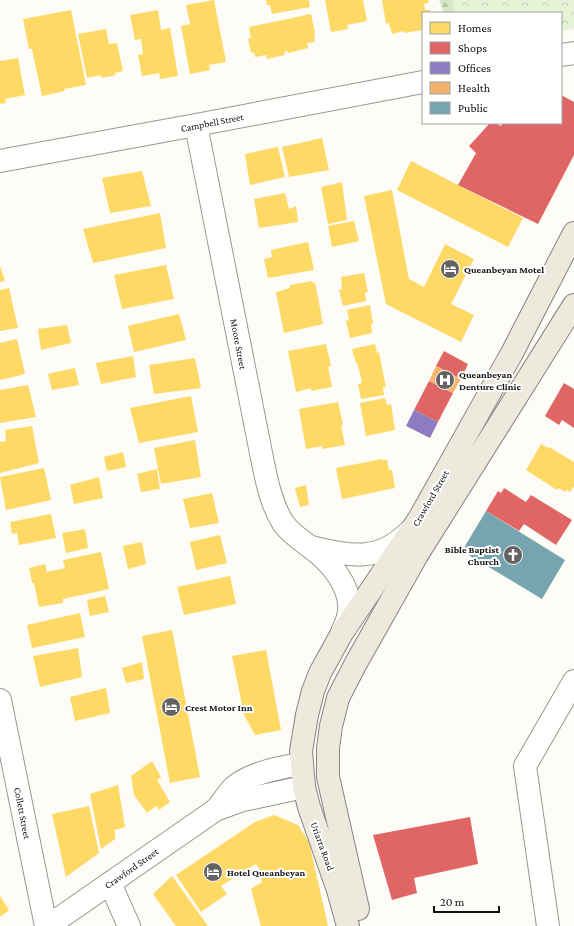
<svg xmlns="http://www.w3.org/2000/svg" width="574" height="926" font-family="'Crimson Pro',serif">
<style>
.forest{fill:url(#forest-firs)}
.park{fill:url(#park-crowns)}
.homes{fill:#ffd966}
.shops{fill:#e06666}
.offices{fill:#8e7cc3}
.health{fill:#f6b26b}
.public{fill:#76a5af}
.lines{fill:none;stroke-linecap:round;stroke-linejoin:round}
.minor-casing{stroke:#979795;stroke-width:24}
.major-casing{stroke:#858482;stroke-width:24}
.minor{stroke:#fffffe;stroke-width:22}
.major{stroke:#ede9dc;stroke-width:22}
.labels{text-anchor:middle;stroke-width:4;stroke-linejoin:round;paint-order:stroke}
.street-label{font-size:10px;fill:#111;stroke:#fff}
.poi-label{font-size:10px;font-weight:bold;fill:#111;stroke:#fff;text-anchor:start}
</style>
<defs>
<pattern id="forest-firs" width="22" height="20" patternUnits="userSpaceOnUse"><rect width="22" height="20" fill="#d8eac5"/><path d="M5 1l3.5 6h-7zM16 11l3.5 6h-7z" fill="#b8c8a8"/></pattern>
<pattern id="park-crowns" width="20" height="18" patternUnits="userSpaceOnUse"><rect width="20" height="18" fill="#e7f3d7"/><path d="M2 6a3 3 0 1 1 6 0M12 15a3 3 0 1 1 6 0" fill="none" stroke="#c5cfb8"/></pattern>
</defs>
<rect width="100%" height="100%" fill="#fdfcf7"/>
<!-- forest -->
<path class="forest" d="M439 0H488L495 13H444Z"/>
<!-- park -->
<path class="park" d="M453 0H574V29L561 31V13H455Z"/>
<!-- homes -->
<g class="homes">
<path d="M214 0 226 62 209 65 210 70 190 74 181 26 190 24 186 5Z"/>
<path d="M266 0H309L310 7 272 14 270 5H267Z"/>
<path d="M325 0H363L367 21 347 25 348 29 331 32Z"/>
<path d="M382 0H428L429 3 424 4 425 10H430V13H423V30L404 33V31L392 34 389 23 386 24Z"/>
<path d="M71 10 86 85 64 89 65 91 42 96 32 49H29L23 19Z"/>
<path d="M158 10 161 30 170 28 178 76 160 79 159 73 142 76 138 55 143 54 141 39 135 40 130 15Z"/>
<path d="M311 14 315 33 314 34 315 42 307 43 308 48 288 53V51L284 52 285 55 267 59 266 55 255 57 254 52 251 53 248 39 251 38 249 27Z"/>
<path d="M106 29 109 44 117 43 123 71 115 73 116 75 101 78V75L87 78 78 34Z"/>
<path d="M18 58 25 95 5 99 6 103 0 104V61Z"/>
<path d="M322 138 329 170 289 177 282 147Z"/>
<path d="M278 147 285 177 250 185 245 154Z"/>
<path d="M411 161 523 218 508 247 397 190Z"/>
<path d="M142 171 151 206 110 213 102 178Z"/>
<path d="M342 182 347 220 328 224 321 187Z"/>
<path d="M392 190 409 279 424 287 445 244 474 259 451 304 474 315 461 342 386 304 364 196Z"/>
<path d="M285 193 289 209 296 206 298 222 259 228 254 199Z"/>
<path d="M160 213 166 248 93 263 83 229Z"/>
<path d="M354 221 359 241 332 247 328 226Z"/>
<path d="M308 242 314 270 268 278 264 259 272 257 271 250Z"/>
<path d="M166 265 174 299 122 309 114 275Z"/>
<path d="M0 266 5 281 0 282Z"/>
<path d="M364 273 368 292 365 293 366 301 343 306 339 290 342 289 341 277Z"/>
<path d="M312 281V283L315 282 323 324 284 333 276 292 290 288V285Z"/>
<path d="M9 288 18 328 0 331V290Z"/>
<path d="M370 305 373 324 371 325 372 333 350 338 346 321 349 320 347 310Z"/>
<path d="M179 314 186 340 134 352 128 326Z"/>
<path d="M67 325 71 343 41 350 38 329Z"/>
<path d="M17 339 25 374 0 380V343Z"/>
<path d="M326 344 331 366 328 367 332 387 311 391V388L296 392 288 351Z"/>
<path d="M375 344 377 353 379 352 386 387H383L384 395 361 399 358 384 362 383 360 373 357 363H356L352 349Z"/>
<path d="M133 356 136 377 101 384 96 363Z"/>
<path d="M195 358 201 388 154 394 149 365Z"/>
<path d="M75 368 79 385 52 390 48 374Z"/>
<path d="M28 385 36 417 0 423V390Z"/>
<path d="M191 396 198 432 139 443 130 408Z"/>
<path d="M385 398 387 405 391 404 395 430 366 436 360 403Z"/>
<path d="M338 402 343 424 341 426 345 445 322 449V446L306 449 299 409Z"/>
<path d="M32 426 39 463 0 473V442L6 441 5 430Z"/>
<path d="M195 440 201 477 161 484 154 448Z"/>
<path d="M541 444 548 448 549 447 574 462V488L573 487 570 492 566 490 565 492 559 488 557 490 526 470Z"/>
<path d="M123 452 126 467 107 471 104 457Z"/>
<path d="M382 459 383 460H387L389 470H392L395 488 342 499 336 468Z"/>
<path d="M44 468 51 500 6 510 0 477Z"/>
<path d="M157 469 160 489 141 492 137 474Z"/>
<path d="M99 477 103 498 74 504 70 485Z"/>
<path d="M306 485 309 505 300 507 295 488Z"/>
<path d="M212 493 219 523 190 528 183 499Z"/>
<path d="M51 514 56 538 19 545 17 533 12 534 10 522Z"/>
<path d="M85 529 88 548 66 553 62 533Z"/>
<path d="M220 535 227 563 196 570 190 542Z"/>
<path d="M142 542 146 564 128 569 123 546Z"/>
<path d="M101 552 109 589 63 599V603L39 607 34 583H32L29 568 45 564 47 572 65 568 63 560Z"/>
<path d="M230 576 236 604 184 615 177 587Z"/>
<path d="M105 596 109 612 90 616 87 600Z"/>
<path d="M80 613 85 637 32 648 27 625Z"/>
<path d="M172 630 200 777 170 783 142 636Z"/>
<path d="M78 648 82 677 40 687 33 656Z"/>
<path d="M266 650 281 730 255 735 244 715 232 656Z"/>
<path d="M142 662 144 679 126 683 122 668Z"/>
<path d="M106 688 110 713 75 721 70 697Z"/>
<path d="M152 761 161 777 157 780 170 802 159 810 156 806 147 813 134 795 131 776Z"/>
<path d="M118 785 125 827 115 830V839L101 849 90 794Z"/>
<path d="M89 806 99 853 66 877 52 814Z"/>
<path d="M274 815 298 825 309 842 328 926H261L251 889 262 882 259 868 256 864 221 886 227 894 201 912 176 875 255 822Z"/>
<path d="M172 876 208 926H176L153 894Z"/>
<path d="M0 896 9 910 0 917Z"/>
</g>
<!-- shops -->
<g class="shops">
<path d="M561 95 574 102V155L538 224 458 185 476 153 469 146 490 123H495L501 126 503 123H561Z"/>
<path d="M444 351 468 364 461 379 436 366Z"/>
<path d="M429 381 453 393 438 422 414 410Z"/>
<path d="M564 383 574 389V428L562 420 559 425 545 416Z"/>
<path d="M504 488 526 502 531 495 572 520 556 545 524 524 519 531 486 511 498 491 501 493Z"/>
<path d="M470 817 478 864 414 878 417 893 392 900 373 835Z"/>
</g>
<!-- offices -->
<path class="offices" d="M414 410 438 422 430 438 406 426Z"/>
<!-- health -->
<path class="health" d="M436 366 461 379 453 393 429 381Z"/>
<!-- public -->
<path class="public" d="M486 511 565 560 542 599 462 551Z"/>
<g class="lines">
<defs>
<g id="minor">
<path d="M561 55 574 53"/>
<path d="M196 125 261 453C266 477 270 502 283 523 291 534 300 539 310 547 330 561 352 587 349 612 348 619 345 626 342 632"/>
<path d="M0 161 196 125 423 82"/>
<path d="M311 547C350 556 379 563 410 531"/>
<path d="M0 700 46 926"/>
<path d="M215 810 243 800 304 787"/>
<path d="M110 883 129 926"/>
<path d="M48 926 214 811C222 805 226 794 234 787 250 773 281 767 302 764"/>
<path d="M548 926 525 766 574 681"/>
</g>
<g id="major">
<path d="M358 909 328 777V748L331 726 338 698 356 663 417 555 574 305"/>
<path d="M348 926 338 890 309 807 304 787 301 751 307 715 313 691 320 673 342 633 419 519 512 353 574 233"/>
</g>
</defs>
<!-- minor casing -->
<use href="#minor" class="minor-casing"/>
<!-- major casing -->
<use href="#major" class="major-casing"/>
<!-- minor -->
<use href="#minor" class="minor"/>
<!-- major -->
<use href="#major" class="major"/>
</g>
<!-- icons -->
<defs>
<symbol id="hotel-disc" viewBox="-11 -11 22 22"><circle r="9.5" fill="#646362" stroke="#fff"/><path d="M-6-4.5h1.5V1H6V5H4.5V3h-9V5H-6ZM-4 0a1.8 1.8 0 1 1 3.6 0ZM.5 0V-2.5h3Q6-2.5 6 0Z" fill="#fff"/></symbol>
<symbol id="hospital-disc" viewBox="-11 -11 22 22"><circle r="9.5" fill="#646362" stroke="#fff"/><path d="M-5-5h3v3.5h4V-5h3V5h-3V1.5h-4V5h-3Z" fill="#fff"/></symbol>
<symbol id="church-disc" viewBox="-11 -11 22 22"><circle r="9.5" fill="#646362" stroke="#fff"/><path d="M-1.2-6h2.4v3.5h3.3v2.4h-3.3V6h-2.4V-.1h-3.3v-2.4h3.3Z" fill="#fff"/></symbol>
</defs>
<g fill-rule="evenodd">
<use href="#hotel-disc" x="439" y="258" width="22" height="22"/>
<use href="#hospital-disc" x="434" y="369" width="22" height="22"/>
<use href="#church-disc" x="502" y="544" width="22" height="22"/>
<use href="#hotel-disc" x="160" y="696" width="22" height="22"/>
<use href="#hotel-disc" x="202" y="861" width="22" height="22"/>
</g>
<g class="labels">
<!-- street labels -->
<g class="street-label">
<text transform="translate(212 122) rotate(-11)" y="4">Campbell Street</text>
<text transform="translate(239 344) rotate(79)" y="4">Moore Street</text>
<text transform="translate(430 498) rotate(-60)" y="4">Crawford Street</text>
<text transform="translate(23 813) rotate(79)" y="4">Collett Street</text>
<text transform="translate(323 846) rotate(70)" y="4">Uriarra Road</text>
<text transform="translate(131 868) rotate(-35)" y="4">Crawford Street</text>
</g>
<!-- poi labels -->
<g class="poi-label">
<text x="464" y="273">Queanbeyan Motel</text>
<text x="459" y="378">Queanbeyan<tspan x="459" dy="12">Denture Clinic</tspan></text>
<text x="499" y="553" text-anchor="end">Bible Baptist<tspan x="499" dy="12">Church</tspan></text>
<text x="185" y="711">Crest Motor Inn</text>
<text x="227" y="876">Hotel Queanbeyan</text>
</g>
</g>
<!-- legend -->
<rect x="422" y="12" width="140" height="112" fill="#ffffff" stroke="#a0a0a0"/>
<rect x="430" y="22" width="20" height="12" fill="#ffd966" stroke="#a0a0a0"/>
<text x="458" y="32" font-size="12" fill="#111111">Homes</text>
<rect x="430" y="42" width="20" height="12" fill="#e06666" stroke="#a0a0a0"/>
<text x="458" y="52" font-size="12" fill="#111111">Shops</text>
<rect x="430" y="62" width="20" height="12" fill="#8e7cc3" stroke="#a0a0a0"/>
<text x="458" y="72" font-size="12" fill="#111111">Offices</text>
<rect x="430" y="82" width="20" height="12" fill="#f6b26b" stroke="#a0a0a0"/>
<text x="458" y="92" font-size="12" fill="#111111">Health</text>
<rect x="430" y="102" width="20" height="12" fill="#76a5af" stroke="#a0a0a0"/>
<text x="458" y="112" font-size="12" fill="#111111">Public</text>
<!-- scale -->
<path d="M434 906v6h65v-6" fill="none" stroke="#111111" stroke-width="2"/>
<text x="440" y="906" font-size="12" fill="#111111" stroke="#ffffff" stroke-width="3" paint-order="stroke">20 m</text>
</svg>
